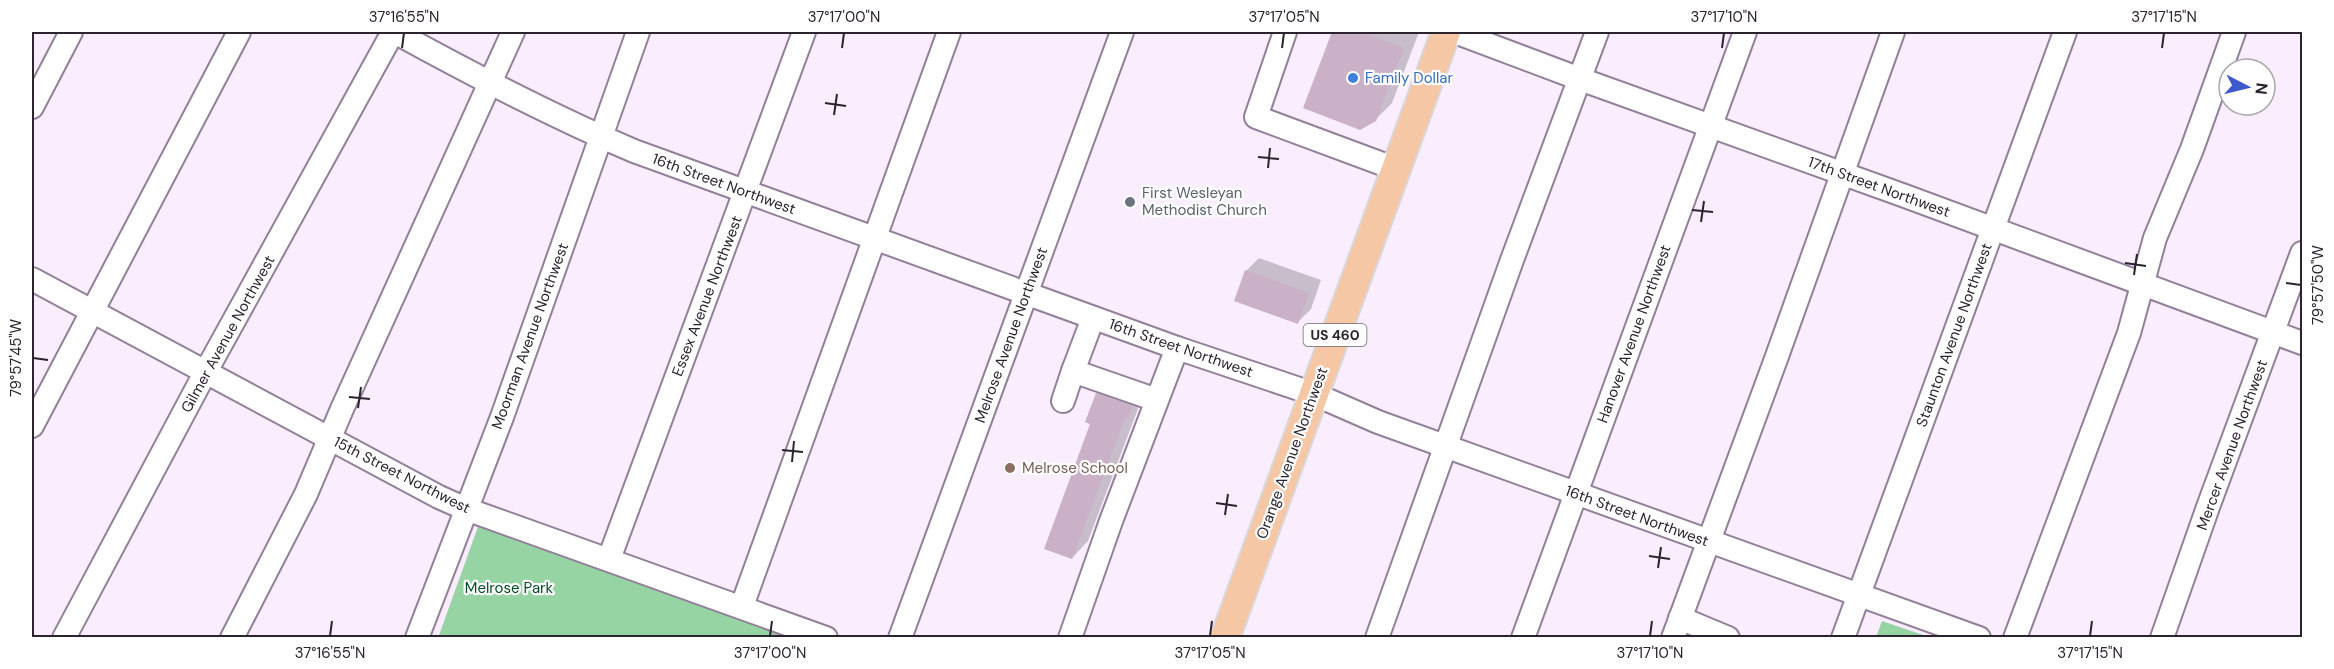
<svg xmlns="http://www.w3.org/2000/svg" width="2334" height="669" font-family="'DM Sans',sans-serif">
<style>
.green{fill:#97d4a4}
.shadow{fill:#0003}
.building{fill:#cab1c8}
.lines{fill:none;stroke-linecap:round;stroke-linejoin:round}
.minor-casing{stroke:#92809a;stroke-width:26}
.major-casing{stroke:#d9d7d9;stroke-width:32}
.minor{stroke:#fff;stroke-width:22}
.major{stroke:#f5c7a5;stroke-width:28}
.ticks{fill:none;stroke:#2b232e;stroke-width:2}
.shop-dot{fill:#3f7fe0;stroke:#fff;stroke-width:2}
.worship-dot{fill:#6b7280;stroke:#fff;stroke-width:2}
.education-dot{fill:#8d6e63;stroke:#fff;stroke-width:2}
.labels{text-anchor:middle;stroke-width:4.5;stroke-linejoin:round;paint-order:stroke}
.shield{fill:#fff;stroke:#6b656d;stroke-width:1.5}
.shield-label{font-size:14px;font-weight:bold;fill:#2b232e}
.shop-label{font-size:15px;fill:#366cbe;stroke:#fff;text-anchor:start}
.street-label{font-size:15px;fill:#2b232e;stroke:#fff}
.worship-label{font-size:15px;fill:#5b616d;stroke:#fff;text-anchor:start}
.education-label{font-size:15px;fill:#785e54;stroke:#fff;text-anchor:start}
.park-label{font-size:15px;fill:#024d21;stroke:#fff}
.neatline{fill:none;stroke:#2b232e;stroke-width:2}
.ticks-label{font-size:15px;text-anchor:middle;fill:#2b232e}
</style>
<rect width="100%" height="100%" fill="#f9edfe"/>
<!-- green -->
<g class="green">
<path d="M479 524 786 637 438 638Z"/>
<path d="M1882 621 1929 637H1876Z"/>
</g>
<!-- shadow -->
<g class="shadow">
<path d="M1334 32H1419L1392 103 1375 120 1305 107Z"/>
<path d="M1259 258 1321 280 1311 309 1298 322 1246 271Z"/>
<path d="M1114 378 1144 401 1139 406 1088 541 1072 558 1097 394Z"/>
</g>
<!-- building -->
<g class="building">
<path d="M1332 32H1362L1404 48 1376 121 1360 130 1303 108Z"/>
<path d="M1245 270 1309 293 1298 324 1234 301Z"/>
<path d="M1096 393 1132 406 1128 419 1125 418 1072 559 1044 549 1090 424 1085 422Z"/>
</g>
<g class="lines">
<defs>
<g id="minor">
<path d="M395 32C473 75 552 116 634 151L1177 348 1314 394 1378 422 1979 638"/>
<path d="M1285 32 1256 117 1396 169"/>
<path d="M1455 32 1580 79 1905 196 2302 343"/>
<path d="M32 107 71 32"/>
<path d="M32 279 439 497 466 509 826 638"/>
<path d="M1093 318 1073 371 1148 397"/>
<path d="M1063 401 1073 371"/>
<path d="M32 426 239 32"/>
<path d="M609 559 804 32"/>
<path d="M742 606 949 32"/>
<path d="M1680 618 1728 638"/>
<path d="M64 638 205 373 393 32"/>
<path d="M232 638 306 494 342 409 513 32"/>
<path d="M417 638 502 417 638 32"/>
<path d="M900 638 1122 32"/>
<path d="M1070 638 1111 521 1177 348"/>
<path d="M1377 638 1512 260 1597 32"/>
<path d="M1523 638 1745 32"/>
<path d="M1673 638 1776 359 1893 32"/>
<path d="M1843 638 2065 32"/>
<path d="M2015 638 2129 333 2155 238 2192 149 2234 32"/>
<path d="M2162 638 2208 507 2302 253"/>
</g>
<path id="major" d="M1225 638 1446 32"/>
</defs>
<!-- minor casing -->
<use href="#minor" class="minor-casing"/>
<!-- major casing -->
<use href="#major" class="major-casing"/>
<!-- minor -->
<use href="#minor" class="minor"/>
<!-- major -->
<use href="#major" class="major"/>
</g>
<!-- ticks -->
<path class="ticks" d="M402 48 404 33M842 48 844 33M1282 48 1284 33M1722 48 1724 33M2162 48 2164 33M825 103 846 106M834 115 837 94M1258 157 1279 159M1268 168 1270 148M1692 210 1713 212M1701 222 1704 201M2125 263 2146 266M2134 275 2137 254M2286 283 2301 285M33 358 48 360M349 397 370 399M358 408 361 387M782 450 803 452M792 462 794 441M1216 503 1237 506M1225 515 1228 494M1649 556 1670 559M1658 568 1661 547M330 636 332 621M770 636 772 621M1210 636 1212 621M1650 636 1652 621M2090 636 2092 621"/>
<!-- markers -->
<circle class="shop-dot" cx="1353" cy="78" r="6"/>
<circle class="worship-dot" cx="1130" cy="202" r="6"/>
<circle class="education-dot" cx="1010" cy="468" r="6"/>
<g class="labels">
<!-- shield labels -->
<rect class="shield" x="1303.5" y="324" width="63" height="22" rx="4.5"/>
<g class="shield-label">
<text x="1335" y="340">US 460</text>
</g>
<!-- shop labels -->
<g class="shop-label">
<text x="1365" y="83">Family Dollar</text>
</g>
<!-- street labels -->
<g class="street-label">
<text transform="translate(724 184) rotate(20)" y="5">16th Street Northwest</text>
<text transform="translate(1879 187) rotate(20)" y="5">17th Street Northwest</text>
<text transform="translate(707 296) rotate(-69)" y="5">Essex Avenue Northwest</text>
<text transform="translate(228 334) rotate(-61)" y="5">Gilmer Avenue Northwest</text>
<text transform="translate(1634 334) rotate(-70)" y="5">Hanover Avenue Northwest</text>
<text transform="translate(1011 335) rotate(-70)" y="5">Melrose Avenue Northwest</text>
<text transform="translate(1954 335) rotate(-70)" y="5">Staunton Avenue Northwest</text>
<text transform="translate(530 336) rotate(-70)" y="5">Moorman Avenue Northwest</text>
<text transform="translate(1181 348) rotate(19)" y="5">16th Street Northwest</text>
<text transform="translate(2232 445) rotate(-70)" y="5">Mercer Avenue Northwest</text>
<text transform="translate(1292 453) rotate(-70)" y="5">Orange Avenue Northwest</text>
<text transform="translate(402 475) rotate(27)" y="5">15th Street Northwest</text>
<text transform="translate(1637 516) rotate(20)" y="5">16th Street Northwest</text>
</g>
<!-- worship labels -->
<g class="worship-label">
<text x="1142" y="198">First Wesleyan<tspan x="1142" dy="17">Methodist Church</tspan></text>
</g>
<!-- education labels -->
<g class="education-label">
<text x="1022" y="473">Melrose School</text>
</g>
<!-- park labels -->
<g class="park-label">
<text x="509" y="593">Melrose Park</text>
</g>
</g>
<!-- border -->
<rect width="2334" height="669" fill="none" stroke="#ffffff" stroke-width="66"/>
<!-- north arrow -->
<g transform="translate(2247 87) rotate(97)"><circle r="28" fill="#ffffff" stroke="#aaa7ab" stroke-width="1.5"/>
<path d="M0-4.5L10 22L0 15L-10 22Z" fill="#3d5acc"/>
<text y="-9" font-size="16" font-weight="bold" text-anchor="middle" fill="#2b232e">N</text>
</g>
<rect x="33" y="33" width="2268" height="603" class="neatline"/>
<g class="ticks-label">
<text x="404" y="22">37°16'55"N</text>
<text x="844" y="22">37°17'00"N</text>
<text x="1284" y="22">37°17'05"N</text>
<text x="1724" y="22">37°17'10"N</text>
<text x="2164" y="22">37°17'15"N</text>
<text transform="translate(2318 285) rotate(-90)" y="5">79°57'50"W</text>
<text transform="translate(16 358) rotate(-90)" y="5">79°57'45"W</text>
<text x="330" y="658">37°16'55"N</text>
<text x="770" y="658">37°17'00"N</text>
<text x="1210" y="658">37°17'05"N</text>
<text x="1650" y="658">37°17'10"N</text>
<text x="2090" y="658">37°17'15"N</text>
</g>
</svg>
